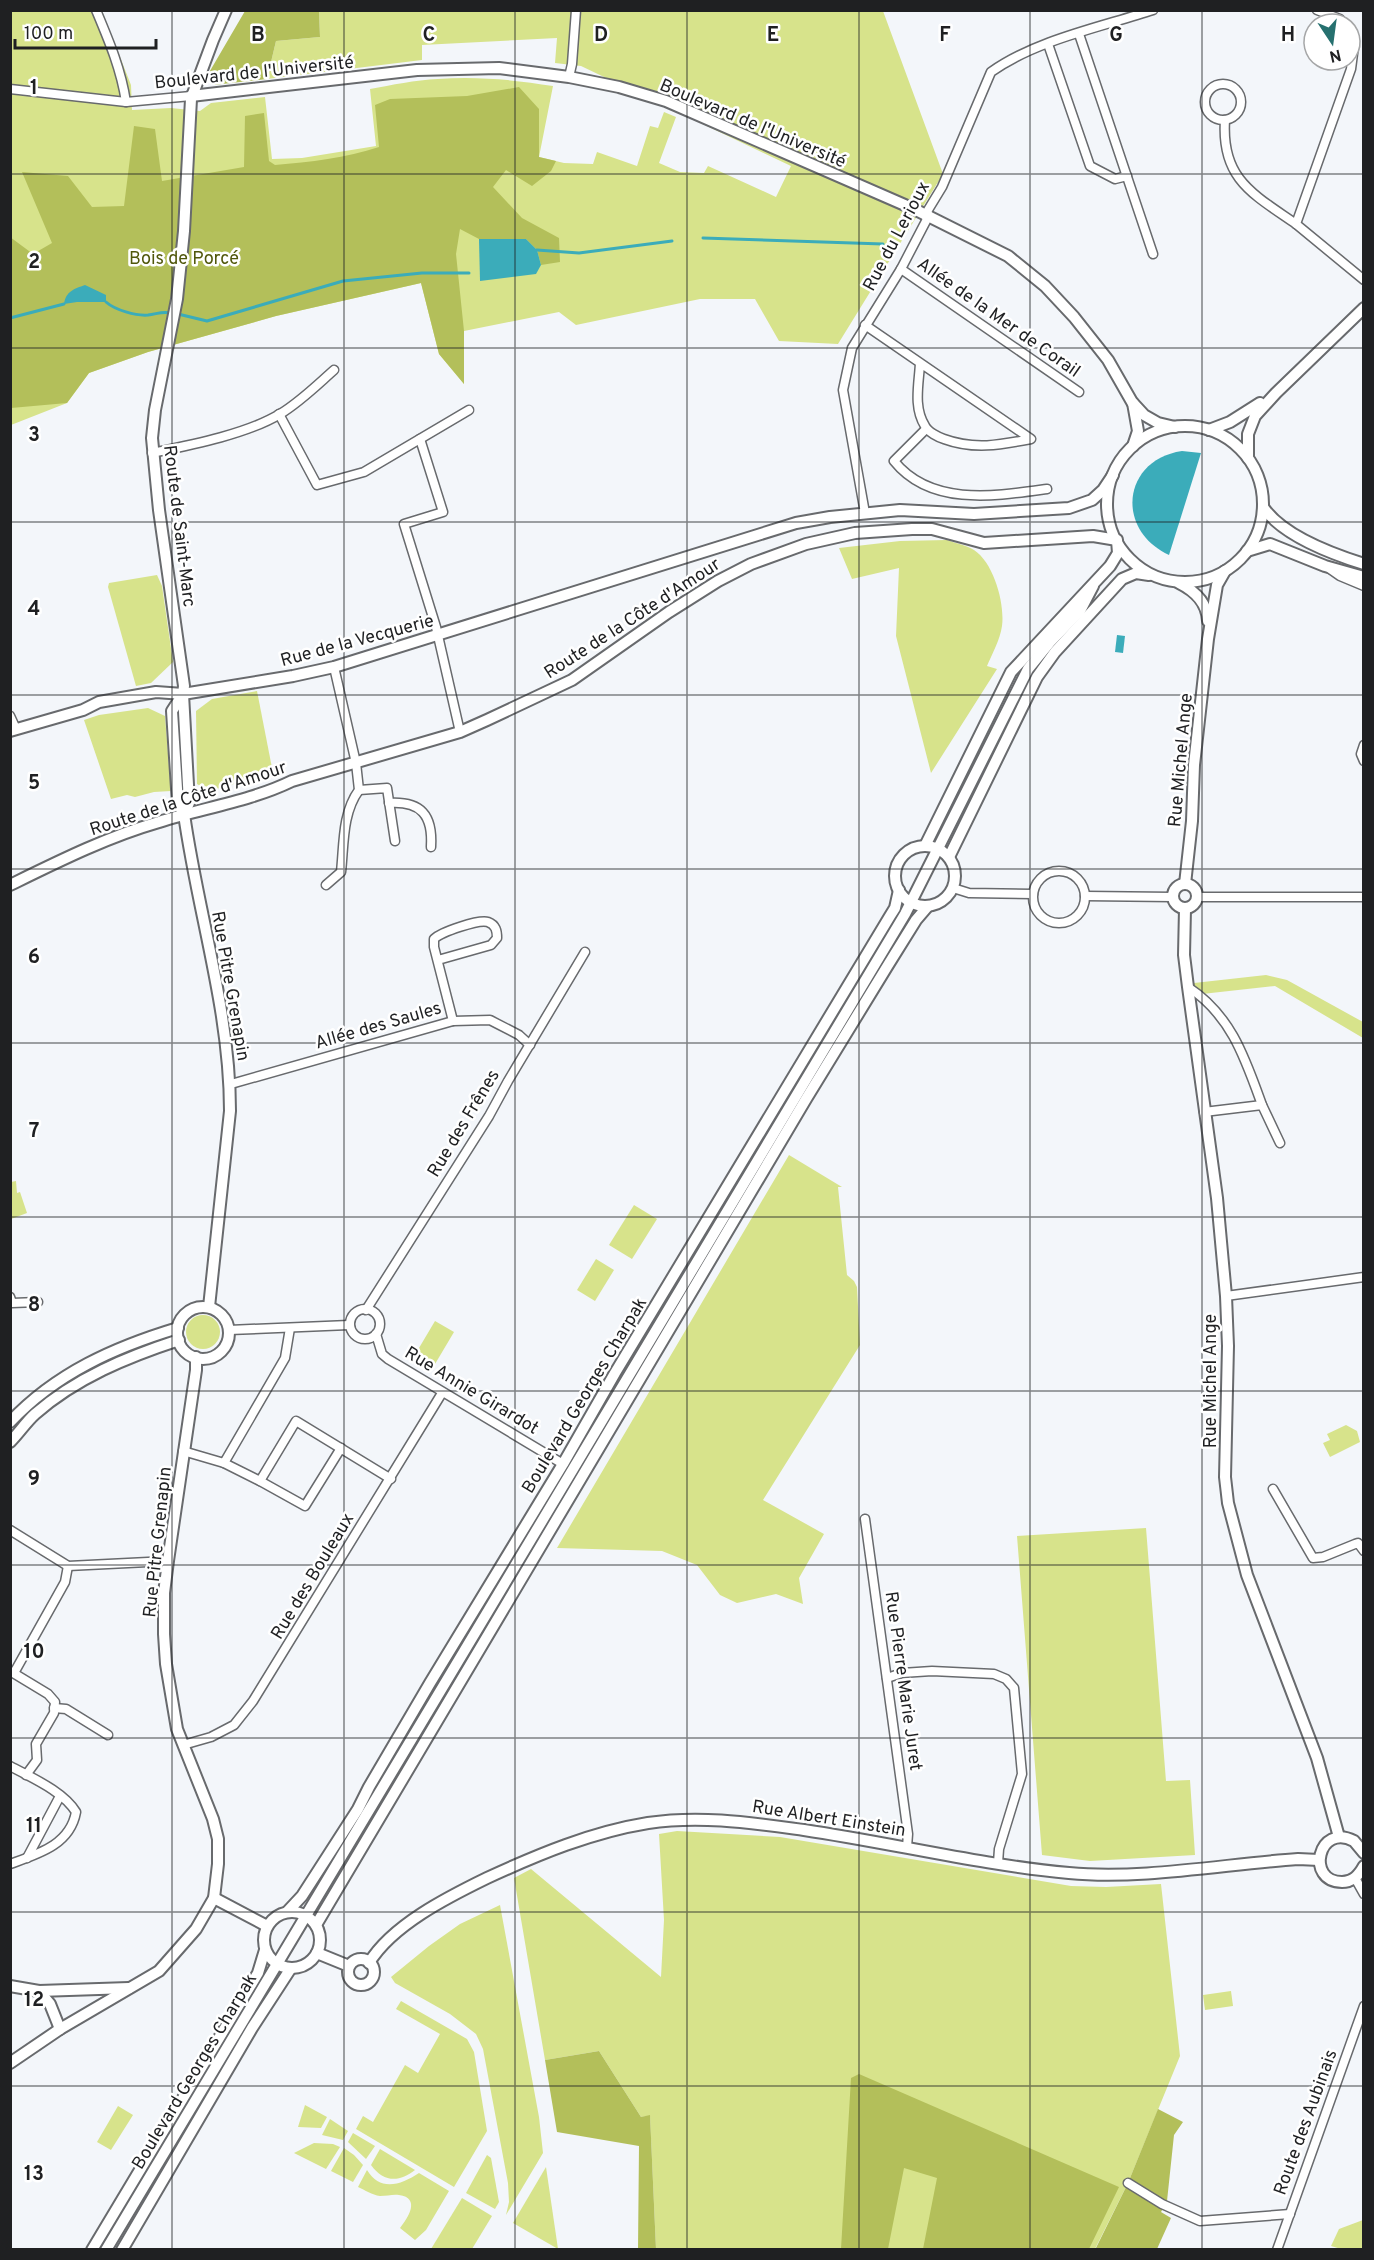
<svg xmlns="http://www.w3.org/2000/svg" width="1374" height="2260" font-family="Overpass,sans-serif">
<style>
.green{fill:#d7e38b}
.forest{fill:#b3bf5a}
.water{fill:#3bacba}
.lines{fill:none;stroke-linecap:round;stroke-linejoin:round}
.stream{stroke:#3bacba;stroke-width:3}
.street-casing{stroke:#686a6d;stroke-width:11}
.secondary-casing{stroke:#686a6d;stroke-width:14}
.street{stroke:#fff;stroke-width:8}
.secondary{stroke:#fff;stroke-width:10}
.grid{fill:none;stroke:#1f2022;stroke-width:1.5;stroke-opacity:0.55}
.labels{text-anchor:middle;stroke-width:5;stroke-linejoin:round;paint-order:stroke}
.street-label{font-size:18px;fill:#1f2022;stroke:#fff}
.park-label{font-size:18px;fill:#50570b;stroke:#fff}
.grid-label{font-size:20px;text-anchor:middle;font-weight:bold;fill:#1f2022;stroke:#fff;stroke-width:5;stroke-linejoin:round;paint-order:stroke}
</style>
<rect width="100%" height="100%" fill="#f3f6fa"/>
<!-- green -->
<g class="green">
<path d="M11 11H102L131 85 132 110 171 108 200 111 211 103 265 97 272 159 302 158 376 146 370 89C392 85 415 80 438 79 477 76 515 80 553 86L539 157 564 163 593 164 597 152 637 166 650 126 658 128 664 112 676 117 659 163 680 172 704 173 708 166 776 197 791 166 581 66 555 63 557 38 422 45V60L267 79 276 41 320 37 319 11H883L943 174 838 344 779 341 755 299H700L576 325 559 312 464 331V384L439 354 421 283 276 316 148 352 89 373 67 403 11 425Z"/>
<path d="M947 540C955 543 966 545 974 550 994 563 1005 604 1002 626 1000 640 992 654 987 666L997 669 931 773 896 636 899 568 852 579 839 548 900 541Z"/>
<path d="M157 575 162 586 173 662 151 683 136 686 108 587 109 583Z"/>
<path d="M257 691 273 773 209 791 197 784 196 711 212 699Z"/>
<path d="M148 708 165 716 171 791 154 792 135 797 127 795 111 799 84 720 99 715Z"/>
<path d="M1266 975 1287 980 1363 1022V1038L1275 986 1193 995 1194 983Z"/>
<path d="M789 1155 842 1187H838L847 1275 854 1281 857 1287 860 1345 763 1500 824 1534 799 1578 803 1604 776 1594 737 1603 720 1595 697 1565 662 1551 557 1548Z"/>
<path d="M16 1181 17 1193 20 1192 27 1213 11 1219V1182Z"/>
<path d="M634 1205 657 1219 632 1259 609 1245Z"/>
<path d="M596 1259 614 1270 595 1301 577 1290Z"/>
<circle cx="203" cy="1332" r="17"/>
<path d="M435 1321 454 1332 435 1364 416 1353Z"/>
<path d="M1346 1425 1357 1431 1360 1442 1330 1457 1323 1443 1330 1440 1327 1434Z"/>
<path d="M1146 1528 1166 1781 1190 1780 1195 1855 1090 1861 1042 1855 1017 1536Z"/>
<path d="M677 1831 780 1837 1071 1886 1106 1887 1161 1884 1180 2056 1128 2183 1095 2249H656L650 2116 641 2117 599 2051 545 2060 514 1878 531 1869 661 1977 664 1920 659 1834Z"/>
<path d="M500 1905 539 2117 543 2153 506 2215 509 2202 508 2183 483 2049 476 2034 450 2014 395 1983 391 1977 429 1946 460 1924Z"/>
<path d="M1231 1991 1233 2006 1205 2010 1203 1995Z"/>
<path d="M401 2001 467 2039 474 2052 487 2131 454 2187 356 2129 363 2116 373 2122 405 2065 418 2073 440 2034 396 2009Z"/>
<path d="M305 2105 327 2117 321 2128 298 2127Z"/>
<path d="M118 2106 133 2115 111 2150 97 2142Z"/>
<path d="M330 2119 348 2131 343 2140 322 2135Z"/>
<path d="M353 2133 375 2146 366 2159 348 2142Z"/>
<path d="M314 2143 333 2144 340 2147 326 2169 294 2153Z"/>
<path d="M344 2148 354 2155 363 2165 353 2182 331 2171Z"/>
<path d="M380 2149 415 2170C399 2183 383 2182 371 2165Z"/>
<path d="M487 2155 491 2158 499 2202 495 2209 466 2193Z"/>
<path d="M546 2167 558 2249 513 2223Z"/>
<path d="M367 2170C380 2192 401 2185 419 2173L449 2191 426 2230 415 2240 400 2228C408 2218 421 2198 399 2195 393 2194 387 2196 380 2196 372 2195 365 2190 358 2187Z"/>
<path d="M462 2198 492 2216 472 2249H431Z"/>
<path d="M1363 2220V2249H1341L1331 2246 1339 2229Z"/>
</g>
<!-- forest -->
<g class="forest">
<path d="M245 11H319L320 37 276 41 267 79 213 85 207 76Z"/>
<path d="M519 87 539 109V157L556 161 551 171 532 186 506 170 493 187 522 218 559 238 560 262 541 265 537 250 526 239H479L460 229 456 254 464 331V384L439 354 421 283 276 316 148 352 89 373 67 403 11 408 10 237 33 254 52 243 22 172 68 176 92 207 124 206 134 126 155 129 162 181 244 167 245 116 264 113 269 161 275 165C310 162 346 158 379 147L375 105 390 99 467 96Z"/>
<path d="M599 2051 641 2117 650 2115 656 2249H638L639 2146 557 2132 545 2060Z"/>
<path d="M859 2074 1119 2187 1089 2249H923L937 2178 904 2168 888 2249H841L851 2078Z"/>
<path d="M1158 2109 1183 2122 1174 2135 1167 2201 1161 2212 1171 2218 1157 2249 1095 2250 1128 2183Z"/>
</g>
<!-- water -->
<g class="water">
<path d="M479 239H526L537 250 541 265 536 274 480 281Z"/>
<path d="M85 285 106 295V302H77L64 304C66 291 74 289 85 285Z"/>
<path d="M1182 451 1201 453 1169 555C1115 530 1122 460 1182 451Z"/>
<path d="M1117 635 1125 636 1123 653 1115 652Z"/>
</g>
<g class="lines">
<!-- stream -->
<g class="stream">
<path d="M703 238 883 244"/>
<path d="M537 250 579 253 672 241"/>
<path d="M106 302C115 310 136 316 148 315 157 314 162 311 171 313"/>
<path d="M178 314 207 321 343 281 422 273H469"/>
<path d="M10 318 64 304"/>
</g>
<defs>
<g id="street">
<path d="M96 10C109 41 121 69 126 102"/>
<path d="M1317 10 1340 19 1343 24"/>
<path d="M1079 34 1153 254"/>
<path d="M1350 35 1354 46 1351 69 1296 224 1364 280"/>
<path d="M1048 44 1090 166 1115 179 1127 176"/>
<path d="M569 77 572 64 576 10"/>
<circle cx="1223" cy="102" r="18"/>
<path d="M10 89 126 102 191 96"/>
<path d="M1225 120C1221 179 1253 194 1296 224"/>
<path d="M901 269 1079 392"/>
<path d="M865 325 1031 439C1000 445 974 450 944 439 938 437 928 432 925 426 913 407 919 384 920 363"/>
<path d="M279 414 317 485 364 472 469 410"/>
<path d="M926 429 894 461C931 507 996 496 1047 489"/>
<path d="M420 439 443 512 404 524 436 627 460 732"/>
<path d="M152 453C191 445 247 434 280 414 300 402 317 385 334 370"/>
<path d="M865 513 843 390 852 348 901 269 926 221 928 210 942 187 991 72C1036 40 1101 27 1153 10"/>
<path d="M1330 569 1340 576 1364 586"/>
<path d="M10 716 16 729"/>
<path d="M1364 745 1361 754 1364 761"/>
<path d="M359 790 387 788 395 841"/>
<path d="M389 803C421 801 433 815 431 847"/>
<circle cx="1059" cy="897" r="26"/>
<path d="M326 885 341 872C344 845 342 813 359 790L356 763 334 667"/>
<path d="M953 888 969 893 1033 894"/>
<path d="M1085 896 1173 897"/>
<path d="M1198 897H1364"/>
<path d="M438 960 491 945 497 938C497 931 496 925 488 922 479 919 441 932 434 939V947L453 1021"/>
<path d="M1188 987C1231 1015 1245 1058 1262 1105"/>
<path d="M231 1084 453 1021 490 1020 519 1035 530 1045"/>
<path d="M1204 1112 1262 1105 1280 1143"/>
<path d="M1226 1296 1364 1277"/>
<path d="M10 1297 12 1303 38 1302"/>
<circle cx="365" cy="1324" r="15"/>
<path d="M366 1310 489 1116 508 1081 585 952"/>
<path d="M229 1330 349 1325"/>
<path d="M376 1334 382 1354 388 1359 563 1464"/>
<path d="M183 1451 224 1463 285 1358 290 1328"/>
<path d="M224 1463 260 1481 296 1421 391 1479"/>
<path d="M260 1481 305 1506 341 1448"/>
<path d="M1273 1489 1313 1558 1323 1557 1355 1544 1358 1543 1364 1551"/>
<path d="M865 1519 908 1834 907 1847"/>
<path d="M10 1530 68 1566 168 1561"/>
<path d="M10 1671 48 1694 55 1702 54 1713 36 1744 37 1760 26 1775"/>
<path d="M14 1673 65 1582 68 1566"/>
<path d="M887 1678 902 1673 932 1671 994 1674 1006 1679 1014 1688 1022 1774 999 1849 998 1863"/>
<path d="M54 1708 66 1709 108 1735"/>
<path d="M183 1745 211 1737 234 1725 253 1701 442 1393"/>
<path d="M10 1766C32 1778 63 1791 76 1812 70 1845 38 1854 10 1864"/>
<path d="M27 1858 60 1796"/>
<path d="M1355 1878 1364 1894"/>
<path d="M1128 2183 1162 2204 1200 2221 1290 2214"/>
<path d="M1277 2250 1364 2006"/>
</g>
<g id="secondary">
<path d="M191 96 417 70 499 68 569 77 619 87 666 101 914 209 1008 256 1045 286 1074 317 1108 360 1132 402 1144 415 1158 423 1175 427"/>
<path d="M1133 403 1138 431 1133 446"/>
<circle cx="1185" cy="504" r="78"/>
<path d="M1209 430 1230 422 1260 403"/>
<path d="M1248 458V434L1255 416 1276 393 1364 308"/>
<path d="M1263 507C1282 535 1332 554 1364 564"/>
<path d="M1247 551 1270 544 1325 566 1364 577"/>
<path d="M1179 583C1195 591 1207 602 1208 621"/>
<path d="M183 694 172 711 178 804 184 814C198 914 230 1010 230 1111L209 1307"/>
<path d="M10 731 83 710 99 702 156 692 183 694 293 676 334 667 796 523 830 517 900 510 974 514 1069 508 1092 500 1103 490 1113 475"/>
<path d="M184 814 189 803 183 694 184 686 159 510 152 438 155 410 177 299 184 231 191 99 213 40 226 10"/>
<circle cx="925" cy="876" r="30"/>
<path d="M949 857 1037 677 1055 652 1122 579 1136 573 1149 575"/>
<circle cx="1185" cy="896" r="12"/>
<path d="M1185 884 1192 821 1194 765 1208 639 1217 585 1225 571"/>
<path d="M10 885C59 861 107 837 159 822 203 808 251 801 292 781L460 732 487 720 572 680 669 612 718 581 751 564 806 544 855 533 912 529H932L984 543 1093 536 1117 540 1118 553 1110 566 1011 672 925 846"/>
<path d="M1185 909 1184 955 1188 987 1217 1198 1226 1296 1228 1346 1225 1477 1228 1503 1247 1575 1317 1758 1339 1837"/>
<circle cx="203" cy="1333" r="26"/>
<path d="M10 1422C56 1373 115 1347 178 1328"/>
<path d="M10 1442C19 1433 26 1422 35 1414 76 1378 127 1357 179 1340"/>
<path d="M1364 1853 1354 1841C1318 1822 1305 1882 1342 1882 1353 1882 1359 1875 1364 1866"/>
<path d="M214 1898 267 1926"/>
<path d="M288 1911 302 1896 358 1809 369 1787 430 1683 563 1464 615 1373 890 916 895 908 899 890"/>
<circle cx="292" cy="1940" r="28"/>
<path d="M316 1925 806 1099 888 965 916 920 928 906"/>
<path d="M317 1953 349 1966"/>
<circle cx="361" cy="1972" r="13"/>
<path d="M369 1963C392 1925 448 1897 487 1878 539 1854 592 1832 648 1823 701 1815 752 1823 804 1830 892 1843 981 1865 1069 1873 1142 1880 1225 1864 1298 1859L1319 1860"/>
<path d="M10 1986 39 1991 129 1988"/>
<path d="M39 1991 50 2004 60 2029"/>
<path d="M10 2063 60 2029 159 1971 196 1929 214 1898 218 1864V1839L213 1819 177 1729 166 1664 164 1634V1593L168 1561 196 1370V1357"/>
<path d="M92 2250 258 1973 265 1950"/>
<path d="M106 2250 905 914 1028 669 1050 642 1080 611 1093 586"/>
<path d="M122 2250 252 2028 291 1968"/>
</g>
</defs>
<!-- street casing -->
<use href="#street" class="street-casing"/>
<!-- secondary casing -->
<use href="#secondary" class="secondary-casing"/>
<!-- street -->
<use href="#street" class="street"/>
<!-- secondary -->
<use href="#secondary" class="secondary"/>
</g>
<!-- grid -->
<path class="grid" d="M172 10V2250M344 10V2250M515 10V2250M687 10V2250M859 10V2250M1030 10V2250M1202 10V2250M10 174H1364M10 348H1364M10 522H1364M10 695H1364M10 869H1364M10 1043H1364M10 1217H1364M10 1391H1364M10 1565H1364M10 1738H1364M10 1912H1364M10 2086H1364"/>
<g class="labels">
<!-- street labels -->
<g class="street-label">
<text transform="translate(254 72) rotate(-6)" y="6">Boulevard de l'Université</text>
<text transform="translate(753 123) rotate(23)" y="6">Boulevard de l'Université</text>
<text transform="translate(896 236) rotate(-62)" y="6">Rue du Lerioux</text>
<text transform="translate(999 317) rotate(35)" y="6">Allée de la Mer de Corail</text>
<text transform="translate(180 526) rotate(83)" y="6">Route de Saint-Marc</text>
<text transform="translate(632 618) rotate(-33)" y="6">Route de la Côte d'Amour</text>
<text transform="translate(357 640) rotate(-15)" y="6">Rue de la Vecquerie</text>
<text transform="translate(1180 760) rotate(-85)" y="6">Rue Michel Ange</text>
<text transform="translate(188 798) rotate(-18)" y="6">Route de la Côte d'Amour</text>
<text transform="translate(231 986) rotate(80)" y="6">Rue Pitre Grenapin</text>
<text transform="translate(378 1025) rotate(-16)" y="6">Allée des Saules</text>
<text transform="translate(463 1123) rotate(-59)" y="6">Rue des Frênes</text>
<text transform="translate(1210 1381) rotate(-90)" y="6">Rue Michel Ange</text>
<text transform="translate(472 1390) rotate(31)" y="6">Rue Annie Girardot</text>
<text transform="translate(584 1395) rotate(-59)" y="6">Boulevard Georges Charpak</text>
<text transform="translate(157 1542) rotate(-84)" y="6">Rue Pitre Grenapin</text>
<text transform="translate(312 1576) rotate(-59)" y="6">Rue des Bouleaux</text>
<text transform="translate(904 1681) rotate(82)" y="6">Rue Pierre Marie Juret</text>
<text transform="translate(829 1818) rotate(9)" y="6">Rue Albert Einstein</text>
<text transform="translate(194 2071) rotate(-59)" y="6">Boulevard Georges Charpak</text>
<text transform="translate(1305 2122) rotate(-70)" y="6">Route des Aubinais</text>
</g>
<!-- park labels -->
<g class="park-label">
<text x="184" y="264">Bois de Porcé</text>
</g>
</g>
<g class="grid-label">
<text x="258" y="41">B</text>
<text x="429" y="41">C</text>
<text x="601" y="41">D</text>
<text x="773" y="41">E</text>
<text x="945" y="41">F</text>
<text x="1116" y="41">G</text>
<text x="1288" y="41">H</text>
<text x="34" y="94">1</text>
<text x="34" y="268">2</text>
<text x="34" y="441">3</text>
<text x="34" y="615">4</text>
<text x="34" y="789">5</text>
<text x="34" y="963">6</text>
<text x="34" y="1137">7</text>
<text x="34" y="1311">8</text>
<text x="34" y="1485">9</text>
<text x="34" y="1658">10</text>
<text x="34" y="1832">11</text>
<text x="34" y="2006">12</text>
<text x="34" y="2180">13</text>
</g>
<!-- border -->
<rect width="1374" height="2260" fill="none" stroke="#1f2022" stroke-width="24"/>
<!-- north arrow -->
<g transform="translate(1332 42) rotate(167)"><circle r="28" fill="#ffffff" stroke="#a5a6a7" stroke-width="1.5"/>
<path d="M0-4.5L10 22L0 15L-10 22Z" fill="#26706f"/>
<text y="-9" font-size="16" font-weight="bold" text-anchor="middle" fill="#1f2022">N</text>
</g>
<!-- scale -->
<path d="M15 39v9h141v-9" fill="none" stroke="#1f2022" stroke-width="3"/>
<text x="24" y="39" font-size="18" fill="#1f2022" stroke="#ffffff" stroke-width="4.5" paint-order="stroke">100 m</text>
</svg>
